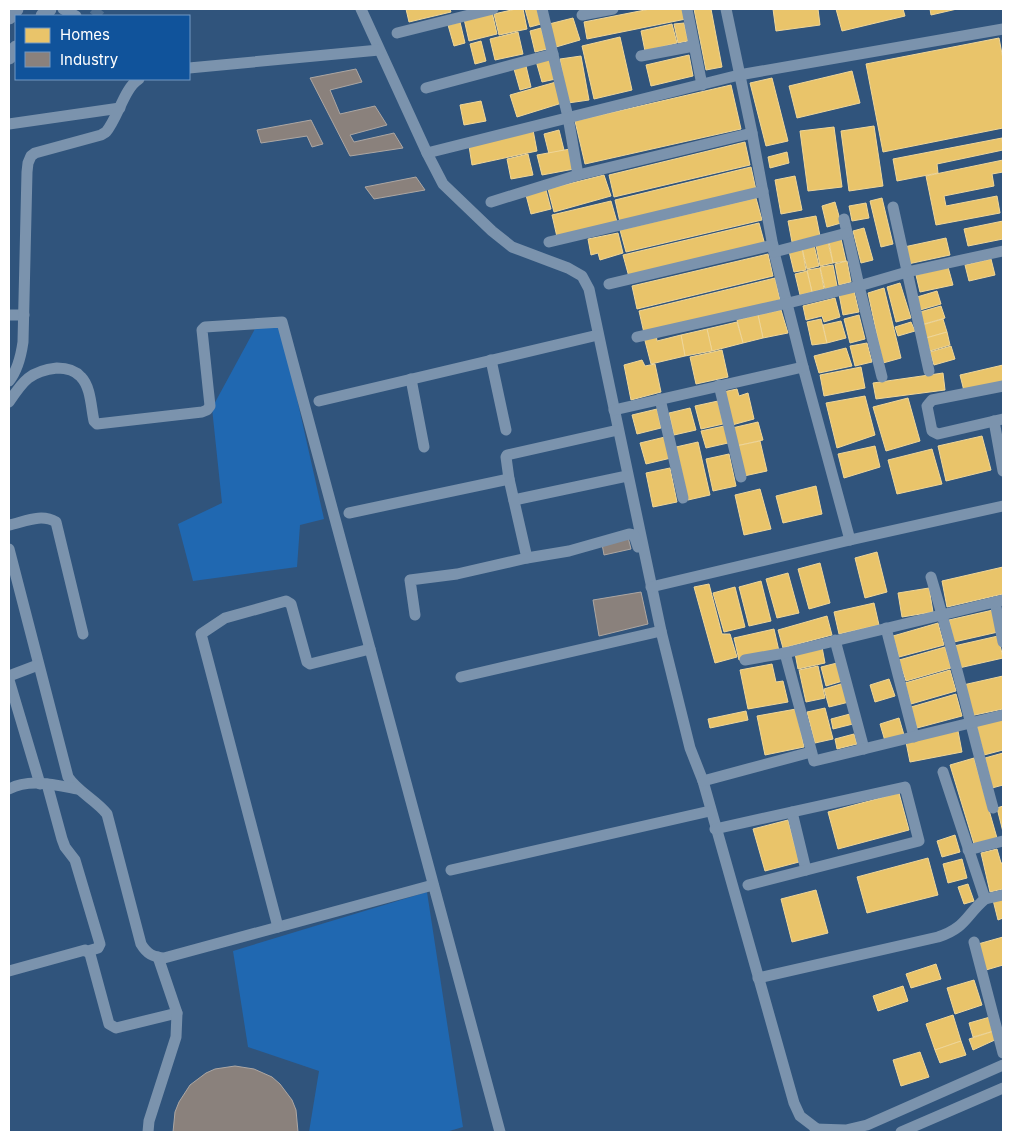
<svg xmlns="http://www.w3.org/2000/svg" width="1012" height="1141" font-family="Inter,sans-serif">
<style>
.green{fill:#2068b1}
.homes{fill:#e9c46a;stroke:#f0d697}
.industry{fill:#8a817c;stroke:#ada7a3}
.lines{fill:none;stroke-linecap:round;stroke-linejoin:round}
.minor-tunnel{stroke:#4f6e90;stroke-width:11;stroke-dasharray:11 5.5;stroke-linecap:butt}
.minor{stroke:#7b93ad;stroke-width:11}
.major{stroke:#7890ab;stroke-width:15}
</style>
<rect width="100%" height="100%" fill="#30547c"/>
<!-- green -->
<g class="green">
<path d="M280 323 324 519 300 525 297 567 193 581 178 524 222 503 212 408 256 327Z"/>
<path d="M427 892 463 1127 446 1132H309L319 1071 248 1047 233 951Z"/>
</g>
<!-- homes -->
<g class="homes">
<path d="M406 9H450L451 12 409 22Z"/>
<path d="M516 9H523L527 29 499 35 494 14Z"/>
<path d="M525 9H537L541 24 530 27Z"/>
<path d="M650 9H684L686 19 587 39 584 22Z"/>
<path d="M694 9H711L722 67 706 70Z"/>
<path d="M773 9H818L820 25 776 31Z"/>
<path d="M836 9H903L905 16 842 31Z"/>
<path d="M930 9H957L931 15Z"/>
<path d="M492 12 497 34 469 41 464 19Z"/>
<path d="M573 18 580 40 556 47 549 24Z"/>
<path d="M460 22 465 43 454 46 448 25Z"/>
<path d="M684 23 688 41 678 43 674 24Z"/>
<path d="M672 24 677 43 645 51 641 31Z"/>
<path d="M541 28 547 49 535 52 530 31Z"/>
<path d="M518 32 523 54 495 60 490 39Z"/>
<path d="M620 37 632 90 594 99 582 46Z"/>
<path d="M999 38 1003 59V128L883 152 866 64Z"/>
<path d="M481 41 486 61 475 64 470 44Z"/>
<path d="M689 55 693 76 651 86 646 65Z"/>
<path d="M581 56 589 100 568 103 560 59Z"/>
<path d="M552 59 556 79 542 82 536 61Z"/>
<path d="M526 66 531 87 520 90 514 69Z"/>
<path d="M852 71 860 103 797 118 789 86Z"/>
<path d="M772 78 788 141 766 146 750 83Z"/>
<path d="M556 82 562 103 517 117 510 95Z"/>
<path d="M731 85 741 129 585 164 575 121Z"/>
<path d="M481 101 486 121 464 125 460 105Z"/>
<path d="M874 126 883 186 849 191 841 131Z"/>
<path d="M834 127 842 187 808 191 800 131Z"/>
<path d="M533 130 537 151 472 165 469 146Z"/>
<path d="M559 130 564 150 549 154 544 134Z"/>
<path d="M1002 138 1003 150 937 164 938 173 897 181 893 159Z"/>
<path d="M745 142 750 165 614 197 609 175Z"/>
<path d="M570 149 574 169 542 175 537 155Z"/>
<path d="M787 152 789 163 770 168 768 157Z"/>
<path d="M528 154 533 175 511 179 507 159Z"/>
<path d="M1003 160V172L992 174 994 186 944 196 946 206 997 196 1000 213 936 225 926 176Z"/>
<path d="M751 167 756 190 620 222 615 200Z"/>
<path d="M604 175 611 196 554 212 548 189Z"/>
<path d="M795 176 802 210 781 214 775 180Z"/>
<path d="M546 190 551 209 531 214 526 195Z"/>
<path d="M756 198 762 220 626 252 620 230Z"/>
<path d="M882 198 893 244 881 247 870 201Z"/>
<path d="M611 201 617 222 557 237 552 215Z"/>
<path d="M835 202 841 223 827 227 822 206Z"/>
<path d="M866 203 869 218 852 221 849 206Z"/>
<path d="M816 216 820 236 792 242 788 221Z"/>
<path d="M1003 221V239L968 246 964 229Z"/>
<path d="M759 223 765 245 629 277 623 255Z"/>
<path d="M864 228 873 260 861 263 853 231Z"/>
<path d="M618 233 623 253 600 260 598 253 591 255 588 239Z"/>
<path d="M946 238 950 255 908 264 904 247Z"/>
<path d="M841 239 846 261 833 263 829 242Z"/>
<path d="M828 242 833 263 820 266 816 245Z"/>
<path d="M814 245 819 266 807 269 802 248Z"/>
<path d="M802 248 806 270 794 272 789 251Z"/>
<path d="M768 254 773 276 637 309 632 286Z"/>
<path d="M991 259 995 275 969 281 965 265Z"/>
<path d="M847 261 851 282 839 285 835 264Z"/>
<path d="M833 265 837 286 825 289 820 267Z"/>
<path d="M948 267 953 285 920 292 916 275Z"/>
<path d="M820 268 824 289 812 292 807 270Z"/>
<path d="M807 271 812 292 800 295 795 274Z"/>
<path d="M775 278 780 300 644 333 639 311Z"/>
<path d="M900 283 911 318 896 322 887 287Z"/>
<path d="M884 288 901 358 883 363 868 293Z"/>
<path d="M854 291 859 312 843 315 839 294Z"/>
<path d="M937 291 941 304 920 310 917 297Z"/>
<path d="M835 298 840 317 824 322 822 316 806 320 803 306Z"/>
<path d="M941 306 945 318 924 324 920 312Z"/>
<path d="M781 310 788 333 763 338 758 315Z"/>
<path d="M758 315 763 338 743 343 737 320Z"/>
<path d="M859 315 865 339 850 343 844 319Z"/>
<path d="M821 319 827 343 812 345 807 322Z"/>
<path d="M943 319 947 332 926 338 922 325Z"/>
<path d="M841 321 846 338 827 343 823 325Z"/>
<path d="M737 322 743 343 712 351 707 329Z"/>
<path d="M911 322 915 331 898 336 895 327Z"/>
<path d="M707 329 712 351 685 356 681 335Z"/>
<path d="M947 332 950 345 930 351 926 338Z"/>
<path d="M656 334 657 341 681 335 685 356 651 364 644 337Z"/>
<path d="M867 343 872 362 855 366 850 346Z"/>
<path d="M951 346 955 359 934 365 930 352Z"/>
<path d="M846 348 852 366 819 373 814 356Z"/>
<path d="M722 350 728 377 696 384 690 357Z"/>
<path d="M642 360 645 366 655 364 661 392 631 400 624 365Z"/>
<path d="M1003 365V382L964 391 960 375Z"/>
<path d="M861 367 865 388 824 396 820 375Z"/>
<path d="M943 373 945 390 876 399 873 383Z"/>
<path d="M737 389 739 396 748 393 754 419 732 425 723 392Z"/>
<path d="M865 396 875 435 837 448 826 403Z"/>
<path d="M908 398 920 441 886 451 873 407Z"/>
<path d="M718 401 723 424 701 429 695 406Z"/>
<path d="M690 408 696 430 674 435 669 413Z"/>
<path d="M657 409 661 428 637 434 632 415Z"/>
<path d="M758 422 763 440 736 446 732 428Z"/>
<path d="M724 426 728 443 706 448 701 431Z"/>
<path d="M982 436 991 470 946 481 938 446Z"/>
<path d="M665 437 671 458 646 464 640 443Z"/>
<path d="M760 441 767 471 744 476 736 446Z"/>
<path d="M698 442 710 495 688 500 676 447Z"/>
<path d="M875 446 880 467 844 478 838 454Z"/>
<path d="M932 449 942 484 897 494 888 460Z"/>
<path d="M729 454 736 486 713 491 706 459Z"/>
<path d="M670 468 677 502 653 507 646 473Z"/>
<path d="M816 486 822 514 783 523 776 496Z"/>
<path d="M760 489 771 529 744 535 735 495Z"/>
<path d="M877 552 887 592 865 598 855 558Z"/>
<path d="M820 563 830 603 809 609 798 569Z"/>
<path d="M1003 567V594L947 607 942 581Z"/>
<path d="M788 573 799 613 777 618 766 579Z"/>
<path d="M761 581 771 621 749 626 739 587Z"/>
<path d="M709 584 722 634H730L737 657 715 663 694 587Z"/>
<path d="M735 587 745 627 724 632 713 593Z"/>
<path d="M929 588 933 612 902 617 898 593Z"/>
<path d="M874 603 879 625 839 634 834 612Z"/>
<path d="M993 610 998 632 954 642 949 620Z"/>
<path d="M827 616 832 635 783 648 778 630Z"/>
<path d="M938 623 944 645 899 657 893 636Z"/>
<path d="M774 629 779 651 739 660 734 638Z"/>
<path d="M998 636 1003 658 959 668 954 646Z"/>
<path d="M822 647 825 663 798 669 795 653Z"/>
<path d="M945 647 951 668 906 681 899 660Z"/>
<path d="M841 662 846 680 826 686 821 667Z"/>
<path d="M772 664 776 682 783 681 788 702 748 709 740 670Z"/>
<path d="M818 666 825 698 806 702 799 670Z"/>
<path d="M950 670 956 691 911 704 905 683Z"/>
<path d="M1003 676V709L970 716 963 685Z"/>
<path d="M889 679 895 696 875 702 870 685Z"/>
<path d="M844 683 849 702 829 707 824 689Z"/>
<path d="M956 694 962 716 917 728 911 707Z"/>
<path d="M825 708 833 739 815 743 807 712Z"/>
<path d="M796 709 804 747 765 755 757 716Z"/>
<path d="M746 711 748 720 710 728 708 719Z"/>
<path d="M850 714 853 724 833 729 831 719Z"/>
<path d="M899 718 904 735 885 741 880 724Z"/>
<path d="M1003 718V750L984 755 976 725Z"/>
<path d="M958 731 962 752 910 762 906 742Z"/>
<path d="M854 734 857 744 837 749 835 739Z"/>
<path d="M1003 753V785L992 788 985 758Z"/>
<path d="M974 758 997 838 974 844 950 765Z"/>
<path d="M899 793 909 830 838 849 828 812Z"/>
<path d="M1003 806V832L997 808Z"/>
<path d="M788 820 799 862 765 871 753 829Z"/>
<path d="M955 835 960 852 942 857 937 841Z"/>
<path d="M997 849 1001 863H1003V889L990 892 981 853Z"/>
<path d="M928 858 938 895 867 913 857 877Z"/>
<path d="M962 859 967 878 948 883 943 864Z"/>
<path d="M968 884 974 901 964 904 958 887Z"/>
<path d="M816 890 828 933 792 942 781 899Z"/>
<path d="M1003 897V918L998 920 993 900Z"/>
<path d="M1003 937V965L986 970 978 944Z"/>
<path d="M936 964 941 979 911 988 906 974Z"/>
<path d="M974 980 982 1005 955 1014 947 988Z"/>
<path d="M903 986 908 1001 878 1011 873 996Z"/>
<path d="M953 1015 961 1041 935 1050 926 1024Z"/>
<path d="M990 1017 994 1031 973 1037 969 1023Z"/>
<path d="M994 1031 997 1039 973 1050 969 1039Z"/>
<path d="M961 1041 966 1055 940 1063 935 1050Z"/>
<path d="M920 1052 929 1077 901 1086 893 1060Z"/>
</g>
<!-- industry -->
<g class="industry">
<path d="M356 69 362 82 330 90 340 114 375 106 387 125 350 135 354 142 394 133 403 148 350 156 310 78Z"/>
<path d="M311 120 323 144 312 147 307 136 261 143 257 130Z"/>
<path d="M416 177 425 190 374 199 365 187Z"/>
<path d="M628 537 631 549 604 555 602 544Z"/>
<path d="M641 592 648 624 599 636 593 600Z"/>
<path d="M235 1066 254 1069 272 1077 280 1084 292 1100 296 1110 298 1132H173L175 1112 179 1102 190 1085 206 1073 215 1069Z"/>
</g>
<g class="lines">
<!-- minor-tunnel -->
<path class="minor-tunnel" d="M94 16 100 9"/>
<!-- minor -->
<g class="minor">
<path d="M63 9 76 16"/>
<path d="M361 9 427 153 443 184 492 231 512 247 568 268 582 276 589 289 661 631 690 748 703 781 794 1103 800 1116 821 1132"/>
<path d="M542 9 568 117 578 175"/>
<path d="M687 9 702 85"/>
<path d="M726 9 752 133 774 252 803 367 850 540"/>
<path d="M582 15 613 9"/>
<path d="M397 33 493 9"/>
<path d="M641 56 694 46"/>
<path d="M189 68 379 50"/>
<path d="M426 88 553 54"/>
<path d="M9 124 120 108"/>
<path d="M427 153 739 75 1003 29"/>
<path d="M491 202 578 175 752 133"/>
<path d="M893 207 929 371"/>
<path d="M844 219 859 286 882 377"/>
<path d="M549 242 763 191"/>
<path d="M774 252 847 233"/>
<path d="M609 284 773 245"/>
<path d="M9 315H24"/>
<path d="M637 337 788 303 859 286 907 272 1003 251"/>
<path d="M491 360 506 430"/>
<path d="M411 379 424 447"/>
<path d="M9 381C18 370 21 356 23 342L27 172 28 163 31 156 35 153 101 135 106 132C118 118 124 88 139 79"/>
<path d="M719 385 741 477"/>
<path d="M1003 386 932 400 927 406 932 431 938 434 1003 419"/>
<path d="M660 399 683 498"/>
<path d="M319 401 598 335"/>
<path d="M9 402C23 381 30 371 57 368 66 368 75 370 81 377 91 387 91 408 94 421L97 424 202 412 207 410 210 406 202 330 205 327 282 322 500 1132"/>
<path d="M614 410 803 367"/>
<path d="M994 421 1003 471"/>
<path d="M514 500 627 476"/>
<path d="M349 513 509 479"/>
<path d="M9 525C24 522 41 513 56 522L83 634"/>
<path d="M9 549 68 777C78 792 96 800 107 814L141 944C147 954 153 957 164 958L433 885"/>
<path d="M527 558 509 479 506 457 507 455 618 430"/>
<path d="M931 577C954 653 972 731 993 808"/>
<path d="M651 587 850 540 1003 506"/>
<path d="M995 602 1003 642"/>
<path d="M415 615 410 580 457 574 527 558 569 551 629 534 634 535 638 547"/>
<path d="M886 628 914 737"/>
<path d="M835 640 864 749"/>
<path d="M785 653 814 761 1003 715"/>
<path d="M745 660 785 653 1003 600"/>
<path d="M9 676 38 665"/>
<path d="M461 677 661 631"/>
<path d="M9 680 40 784"/>
<path d="M943 772 985 899 1003 895"/>
<path d="M703 781 811 752"/>
<path d="M47 784 62 839 65 847 75 860 100 944 98 948 88 951"/>
<path d="M9 789C30 778 56 785 78 789"/>
<path d="M792 812 806 870"/>
<path d="M715 829 905 787 919 841 748 885"/>
<path d="M968 850 1003 841"/>
<path d="M451 870 710 811"/>
<path d="M278 927 201 634 225 618 286 601 291 604 307 662 310 664 370 649"/>
<path d="M974 942 1003 1053"/>
<path d="M9 971 85 950 90 954 109 1024 116 1028 177 1013"/>
<path d="M758 978 938 937C966 928 966 915 985 899"/>
<path d="M815 1129 846 1130 867 1125 1003 1065"/>
<path d="M148 1132 149 1121 176 1037 177 1013 158 957"/>
<path d="M901 1132 1003 1088"/>
</g>
<!-- major -->
<g class="major">
<path d="M43 16 49 9"/>
<path d="M9 17 16 9"/>
<path d="M9 57 16 48"/>
</g>
</g>
<!-- border -->
<rect width="1012" height="1141" fill="none" stroke="#ffffff" stroke-width="20"/>
<!-- legend -->
<rect x="15" y="15" width="175" height="65" fill="#10539b" stroke="#7098c3"/>
<rect x="25" y="28" width="25" height="15" fill="#e9c46a" stroke="#7098c3"/>
<text x="60" y="40" font-size="15" fill="#ffffff">Homes</text>
<rect x="25" y="52" width="25" height="15" fill="#8a817c" stroke="#7098c3"/>
<text x="60" y="65" font-size="15" fill="#ffffff">Industry</text>
</svg>
